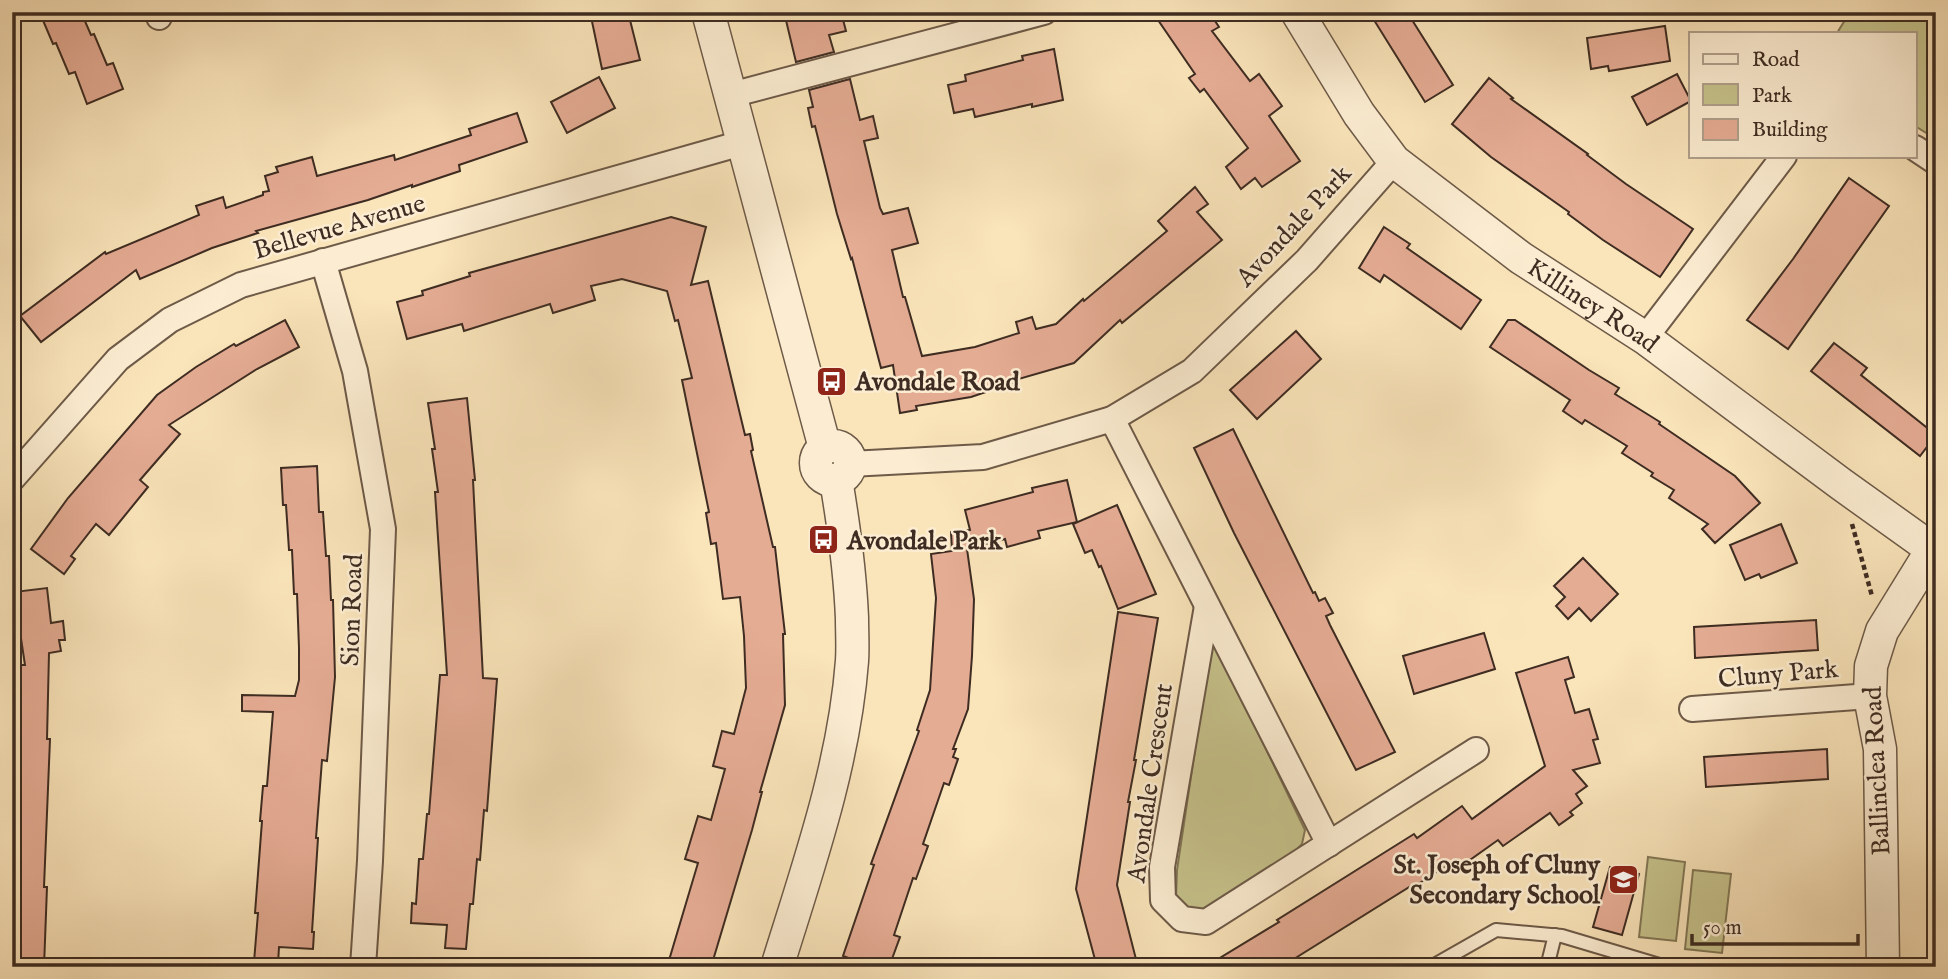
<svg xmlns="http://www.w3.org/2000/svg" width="1948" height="979" font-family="'IM FELL English',serif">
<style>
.green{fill:#c6c28b;stroke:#827756;stroke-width:2}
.building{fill:#e5ac94;stroke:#3e2c22;stroke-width:2}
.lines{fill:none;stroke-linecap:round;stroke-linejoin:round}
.service-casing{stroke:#6d5a48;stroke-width:16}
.minor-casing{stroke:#6d5a48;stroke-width:28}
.tertiary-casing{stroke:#6d5a48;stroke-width:35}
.path{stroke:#3e2c22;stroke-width:4.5;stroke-dasharray:5 3.5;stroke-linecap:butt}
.service{stroke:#fcedd2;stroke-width:12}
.minor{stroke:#fcedd2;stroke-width:24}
.tertiary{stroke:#fcedd2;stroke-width:32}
.labels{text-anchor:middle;stroke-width:5;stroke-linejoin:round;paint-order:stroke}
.street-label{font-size:26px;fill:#3e2c22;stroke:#fcedd2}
.poi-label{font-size:26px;font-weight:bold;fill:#3e2c22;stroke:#fcedd2;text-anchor:start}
</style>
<rect width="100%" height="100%" fill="#fae4ba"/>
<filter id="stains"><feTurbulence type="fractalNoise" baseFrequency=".00286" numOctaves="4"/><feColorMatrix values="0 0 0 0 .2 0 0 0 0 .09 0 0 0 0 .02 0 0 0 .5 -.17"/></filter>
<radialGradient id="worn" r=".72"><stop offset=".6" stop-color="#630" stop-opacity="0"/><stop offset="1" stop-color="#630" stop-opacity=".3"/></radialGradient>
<!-- green -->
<g class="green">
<path d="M1850 12H1936V139L1915 126V33H1837Z"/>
<path d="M1212 637 1305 830 1302 844 1288 858 1204 916 1186 912 1176 897 1177 870Z"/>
<path d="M1648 857 1685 862 1676 941 1639 937Z"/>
<path d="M1693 870 1731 874 1722 953 1685 949Z"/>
</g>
<!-- building -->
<g class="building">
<path d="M58 12H81L91 35 94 34 107 65 113 63 123 89 87 104 75 72 69 74 56 43 53 44 42 18Z"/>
<path d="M590 12H628L640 60 602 69Z"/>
<path d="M784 12H841L846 31 829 35 834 52 796 62Z"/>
<path d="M1170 12H1209L1219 27 1212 31 1250 81 1259 74 1282 106 1269 116 1300 161 1262 187 1255 178 1241 189 1226 167 1248 148 1204 89 1200 92 1189 78 1195 74 1158 20Z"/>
<path d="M1369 12H1407L1453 85 1425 102Z"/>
<path d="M1665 26 1670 61 1609 71 1608 66 1591 69 1587 38Z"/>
<path d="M1054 49 1063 100 1032 107V104L975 117 973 109 954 113 948 85 966 81 965 75 1023 60 1022 56Z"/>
<path d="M1677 74 1691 101 1647 125 1632 97Z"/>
<path d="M599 77 615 108 567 133 551 102Z"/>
<path d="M1489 78 1513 98 1511 99 1588 154 1587 155 1626 184 1693 229 1660 277 1603 240 1568 214 1569 212 1491 157 1452 124Z"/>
<path d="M850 79 860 120 873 116 878 138 864 141 880 208 883 214 908 208 918 243 892 250 903 297H905L922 356 975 347 1019 333 1016 322 1032 317 1036 329 1056 324 1083 299 1084 301 1167 231 1158 221 1195 187 1208 204 1197 212 1222 240 1122 323 1120 320 1074 363 1015 380 1016 382 971 397 916 406 917 410 900 413 893 365 881 368 852 258 851 259 837 214 815 126 812 127 808 108 813 107 809 90Z"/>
<path d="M517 113 527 142 459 165 460 171 412 187V185L368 200 256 231 258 233 212 248 140 279 136 270 41 342 20 316 105 252 106 254 199 215 196 206 223 197 226 208 263 195V192L269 191 265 176 278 172 276 167 312 157 317 176 394 155 395 160 471 135 469 129Z"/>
<path d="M1849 178 1889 206 1788 349 1747 320 1793 259Z"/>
<path d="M671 217 706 227 691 285 708 281 745 435 750 434 753 450 751 451 773 547H775L785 634H783L785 705 760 792H762L752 830 711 967H667L698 863 685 859 698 816 711 820 725 769 713 766 722 731 734 734 746 688 744 636 740 597 723 599 716 543 711 544 706 513 709 512 682 380 692 378 678 320 675 321 667 291 622 279 591 286 595 300 553 313 550 304 464 331 462 324 407 339 397 302 423 295 422 291 470 276 469 273Z"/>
<path d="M1384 227 1410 244 1407 248 1481 300 1461 329 1384 275 1380 282 1359 268Z"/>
<path d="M285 320 299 347 257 369 169 425 180 434 140 480 148 487 109 535 96 524 71 556 75 559 64 574 31 549 68 498 157 395 196 367 234 344 236 346Z"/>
<path d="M1508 320H1515L1589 370 1619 388 1615 394 1660 422 1659 424 1735 476 1760 503 1715 543 1702 529 1708 524 1669 498 1674 490 1651 476 1653 473 1622 453 1627 446 1585 420 1582 424 1563 411 1570 400 1490 347Z"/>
<path d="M1296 331 1321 359 1257 419 1230 390Z"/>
<path d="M1834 343 1867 368 1861 375 1936 435 1920 456 1811 371Z"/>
<path d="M467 398 475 480H473L483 678 497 679 487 811 484 810 480 860 477 859 473 904H470L466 949 445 948 447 925 411 923 412 903 416 904 419 859H423L427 814H429L440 675H447L435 492H438L432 449H435L428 403Z"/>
<path d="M1233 429 1313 593 1315 592 1319 601 1325 598 1333 613 1326 616 1330 625 1395 752 1356 770 1234 533 1194 448Z"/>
<path d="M317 466 319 512H323L326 556H329L331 600H333L335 677 327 761 322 760 316 838H318L312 932H314L313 949 279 947 278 964 254 962 258 913H255L262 821H260L263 786H267L273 712 242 711V695L295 696 299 680V648L297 594H294L292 550H289L286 505H283L281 468Z"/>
<path d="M1067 480 1077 522 1038 531 1040 538 1007 547 1005 539 967 549 974 599 972 656 968 709 953 749H956L953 757 958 759 949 785 944 783 923 844 928 846 916 879 913 878 894 935 900 937 889 967H874L843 956 874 865 871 864 919 731 917 730 930 690 936 598 931 554 952 551 951 532 970 530 965 510 1033 492 1032 488Z"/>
<path d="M1117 505 1156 594 1118 609 1101 566 1099 567 1092 550 1085 553 1073 524Z"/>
<path d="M1781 524 1797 563 1761 578 1759 574 1745 580 1730 545Z"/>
<path d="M1583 558 1618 594 1591 621 1579 608 1568 619 1556 606 1565 597 1554 586Z"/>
<path d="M47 588 51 623 63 621 65 640H59L61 651 49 653 47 739H50L44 887H47L44 967H12L15 870H12V862L18 723H14L16 665H25L14 592Z"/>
<path d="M1118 612 1158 618 1134 760H1136L1128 802H1130L1117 885 1138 967H1097L1076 889Z"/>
<path d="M1816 620 1818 650 1695 658 1694 627Z"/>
<path d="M1484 633 1495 669 1414 694 1403 656Z"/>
<path d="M1568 657 1574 677 1565 680 1575 713 1589 709 1598 739 1593 740 1600 763 1573 770 1587 786 1576 794 1582 803 1570 812 1573 815 1559 825 1550 813 1503 846 1498 840 1460 867 1455 860 1412 888 1411 886 1281 967H1205L1279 922 1277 920 1414 834 1417 838 1462 806 1472 819 1545 766 1516 673Z"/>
<path d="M1827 749 1828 779 1706 787 1704 757Z"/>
<path d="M1610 867 1639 874 1622 935 1593 927Z"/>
</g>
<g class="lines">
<defs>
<g id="service">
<path d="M1431 967 1496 930 1562 936 1666 967"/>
<path d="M1547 967 1555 935"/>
</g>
<g id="minor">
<path d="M157 12 159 17"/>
<path d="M731 95 1044 12"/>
<path d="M1915 148 1936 162"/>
<path d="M323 261 355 371 383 529 370 861 363 967"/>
<path d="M1645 338 1784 156"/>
<path d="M1112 419 1329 844"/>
<path d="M850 464 983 457 1112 419 1192 371 1307 260 1394 161"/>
<path d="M12 479 118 359 170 320 241 285 742 143"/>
<path d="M1207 606 1162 867 1163 900 1182 919 1206 922 1476 750"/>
<path d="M1692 709 1870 696"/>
</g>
<g id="tertiary">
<path d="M708 12 825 448"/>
<path id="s1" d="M1297 12 1359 114 1394 161 1521 258 1645 338 1841 484 1936 552"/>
<circle cx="833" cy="463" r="17"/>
<path d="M777 967C808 867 844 766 852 661 853 647 852 632 852 618 850 571 844 527 836 480"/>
<path d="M1883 967 1880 749 1870 696 1871 666 1882 631 1932 550"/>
</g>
</defs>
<!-- service casing -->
<use href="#service" class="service-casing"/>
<!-- minor casing -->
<use href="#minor" class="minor-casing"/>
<!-- tertiary casing -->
<use href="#tertiary" class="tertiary-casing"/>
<!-- path -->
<path class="path" d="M1852 524 1872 596"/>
<!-- service -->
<use href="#service" class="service"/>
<!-- minor -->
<use href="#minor" class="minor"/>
<!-- tertiary -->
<use href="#tertiary" class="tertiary"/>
</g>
<!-- icons -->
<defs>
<symbol id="bus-square" viewBox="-11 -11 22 22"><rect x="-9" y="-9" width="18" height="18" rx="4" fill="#8f2418" stroke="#fcedd2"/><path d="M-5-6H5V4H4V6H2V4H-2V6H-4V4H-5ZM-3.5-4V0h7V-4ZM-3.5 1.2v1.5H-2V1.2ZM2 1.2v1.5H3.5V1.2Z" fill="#fff"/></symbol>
<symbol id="school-square" viewBox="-11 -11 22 22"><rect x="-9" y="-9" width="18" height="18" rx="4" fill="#8f2418" stroke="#fcedd2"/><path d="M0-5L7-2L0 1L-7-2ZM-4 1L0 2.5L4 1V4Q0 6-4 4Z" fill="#fff"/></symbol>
</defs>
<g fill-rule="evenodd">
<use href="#bus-square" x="814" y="364" width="35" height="35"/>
<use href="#bus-square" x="806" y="522" width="35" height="35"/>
<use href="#school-square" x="1606" y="862" width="35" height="35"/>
</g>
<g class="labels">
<!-- street labels -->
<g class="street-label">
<text transform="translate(1293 225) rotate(-47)" y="9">Avondale Park</text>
<text transform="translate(339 226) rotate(-16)" y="9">Bellevue Avenue</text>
<text dy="9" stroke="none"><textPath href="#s1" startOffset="424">Killiney Road</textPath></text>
<text transform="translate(351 610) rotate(-88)" y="9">Sion Road</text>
<text transform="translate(1778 673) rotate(-5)" y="9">Cluny Park</text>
<text transform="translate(1876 771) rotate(-93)" y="9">Ballinclea Road</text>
<text transform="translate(1149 783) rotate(-82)" y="9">Avondale Crescent</text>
</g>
<!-- poi labels -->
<g class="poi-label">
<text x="855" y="390">Avondale Road</text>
<text x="847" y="549">Avondale Park</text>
<text x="1600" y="873" text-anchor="end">St. Joseph of Cluny<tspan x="1600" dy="30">Secondary School</tspan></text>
</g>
</g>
<!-- margin -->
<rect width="1948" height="979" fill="none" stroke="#fae4ba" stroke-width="42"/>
<rect x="14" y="14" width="1920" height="951" fill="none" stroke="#3e2c22" stroke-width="3.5"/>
<rect x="21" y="21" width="1906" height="937" fill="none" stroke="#3e2c22" stroke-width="2"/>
<!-- legend -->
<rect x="1689" y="32" width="228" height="126" fill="#fcedd2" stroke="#b0a08c" stroke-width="2"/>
<rect x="1703" y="54" width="35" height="10" fill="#fcedd2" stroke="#b0a08c" stroke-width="2"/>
<text x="1752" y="66" font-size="21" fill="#3e2c22">Road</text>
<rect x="1703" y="84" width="35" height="21" fill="#c6c28b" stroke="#b0a08c" stroke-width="2"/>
<text x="1752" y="102" font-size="21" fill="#3e2c22">Park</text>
<rect x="1703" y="119" width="35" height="21" fill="#e5ac94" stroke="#b0a08c" stroke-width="2"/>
<text x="1752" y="136" font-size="21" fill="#3e2c22">Building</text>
<!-- scale -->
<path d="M1692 934v10h166v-10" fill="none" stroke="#3e2c22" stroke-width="3.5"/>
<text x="1703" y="934" font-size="21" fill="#3e2c22" stroke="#fcedd2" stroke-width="5" paint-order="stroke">50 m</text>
<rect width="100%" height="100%" filter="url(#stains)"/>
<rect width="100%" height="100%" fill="url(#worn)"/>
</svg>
